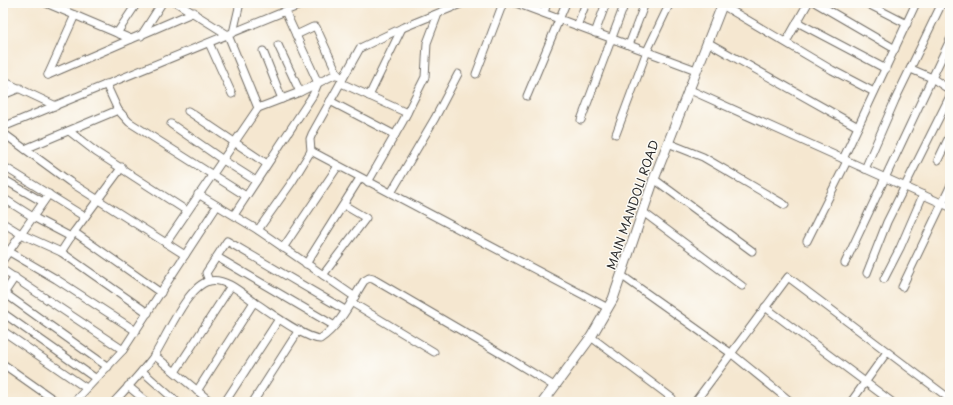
<svg xmlns="http://www.w3.org/2000/svg" width="953" height="405" font-family="'Playpen Sans',sans-serif">
<style>
.lines{fill:none;stroke-linecap:round;stroke-linejoin:round}
.minor-casing{stroke:#726d65;stroke-width:9}
.tertiary-casing{stroke:#726d65;stroke-width:11}
.minor{stroke:#fff;stroke-width:7}
.tertiary{stroke:#fff;stroke-width:9}
.labels{text-anchor:middle;stroke-width:3;stroke-linejoin:round;paint-order:stroke}
.street-label{font-size:12px;fill:#2b2b2b;stroke:#fdfcf7}
</style>
<rect width="100%" height="100%" fill="#fdfcf7"/>
<filter id="ink" filterUnits="userSpaceOnUse"><feTurbulence type="fractalNoise" baseFrequency=".025" numOctaves="2"/><feDisplacementMap in="SourceGraphic" scale="8" xChannelSelector="R" yChannelSelector="G"/><feConvolveMatrix kernelMatrix="1 2 1 2 8 2 1 2 1" color-interpolation-filters="sRGB"/></filter>
<filter id="wash" filterUnits="userSpaceOnUse"><feTurbulence type="fractalNoise" baseFrequency=".012" numOctaves="4" result="noise"/><feDisplacementMap in="SourceGraphic" scale="16" xChannelSelector="R" yChannelSelector="G"/><feGaussianBlur stdDeviation="0.9" result="paint"/><feColorMatrix in="noise" values="0 0 0 0 0 0 0 0 0 0 0 0 0 0 0 0 0 1.4 0 .05"/><feComposite in="paint" operator="in"/></filter>
<g filter="url(#wash)">
<rect width="100%" height="100%" fill="#f5e7d0"/>
</g>
<g filter="url(#ink)">
<g class="lines">
<defs>
<g id="minor">
<path d="M46 3 131 39"/>
<path d="M177 3 228 35 258 108 300 92 334 75H338L343 78"/>
<path d="M516 3 696 70"/>
<path d="M816 3 895 49"/>
<path d="M866 3 907 24"/>
<path d="M722 5 832 70 874 92"/>
<path d="M544 13 547 3"/>
<path d="M797 22 886 69"/>
<path d="M577 26 586 3"/>
<path d="M117 33 137 3"/>
<path d="M233 33 240 3"/>
<path d="M595 33 606 3"/>
<path d="M296 35 313 27H316L338 75"/>
<path d="M141 36 162 3"/>
<path d="M707 42 858 127"/>
<path d="M786 42 808 3"/>
<path d="M209 43 232 94"/>
<path d="M278 45 300 92"/>
<path d="M629 45 645 3"/>
<path d="M263 51 282 99"/>
<path d="M911 69 932 78 950 90"/>
<path d="M476 74 503 3"/>
<path d="M48 75 194 12"/>
<path d="M48 75 75 15"/>
<path d="M3 81 56 106"/>
<path d="M341 83 407 113"/>
<path d="M106 84 118 110 129 122 246 196"/>
<path d="M688 89 950 207"/>
<path d="M3 95 20 88"/>
<path d="M369 96 402 28"/>
<path d="M527 96 566 3"/>
<path d="M330 101 395 135"/>
<path d="M188 111 267 164"/>
<path d="M581 120 625 3"/>
<path d="M171 124 223 160 256 181"/>
<path d="M3 127 305 3"/>
<path d="M69 131 96 152 187 211"/>
<path d="M3 133 70 182 185 255"/>
<path d="M616 134 647 51 670 3"/>
<path d="M668 143 703 157 785 205"/>
<path d="M25 149 118 110"/>
<path d="M311 151 608 308"/>
<path d="M843 159 916 3"/>
<path d="M938 160 950 135"/>
<path d="M3 166 85 217"/>
<path d="M865 169 895 100 942 3"/>
<path d="M3 179 43 202"/>
<path d="M654 179 752 251"/>
<path d="M368 182 403 121 425 77 427 43 438 14"/>
<path d="M391 193 435 118 458 74"/>
<path d="M198 194 258 230 355 297"/>
<path d="M3 198 33 217 71 237"/>
<path d="M643 212 742 286"/>
<path d="M234 215 313 95 318 83 285 11"/>
<path d="M3 223 21 234 61 252 148 313"/>
<path d="M258 230 292 182 311 151 310 139 312 134 360 48 402 28 463 3"/>
<path d="M74 232 161 293"/>
<path d="M807 241 847 161"/>
<path d="M166 243 258 108"/>
<path d="M3 248 56 279 136 331"/>
<path d="M283 248 338 166"/>
<path d="M61 252 74 232 122 167"/>
<path d="M217 257 333 325"/>
<path d="M3 260 49 194"/>
<path d="M845 263 950 40"/>
<path d="M306 264 360 178"/>
<path d="M3 270 123 350"/>
<path d="M867 273 887 222 950 96"/>
<path d="M323 275 366 218 344 205"/>
<path d="M621 275 732 354 791 402"/>
<path d="M884 279 900 248 923 195"/>
<path d="M209 281 206 273 227 241 345 310"/>
<path d="M902 287 950 187"/>
<path d="M3 292 108 367"/>
<path d="M3 295 15 277"/>
<path d="M351 302 434 352"/>
<path d="M765 307 892 402"/>
<path d="M3 313 95 378"/>
<path d="M3 331 86 388"/>
<path d="M591 337 672 398"/>
<path d="M154 355 211 402"/>
<path d="M3 364 57 402"/>
<path d="M142 371 177 402"/>
<path d="M175 372 231 286"/>
<path d="M128 386 147 402"/>
<path d="M197 391 254 302"/>
<path d="M74 402 123 350 217 206"/>
<path d="M114 402C128 387 142 372 154 356 166 338 187 286 209 281 226 277 244 295 257 304 271 313 304 338 320 339 340 326 352 300 364 281L369 278 373 279 510 359 554 386"/>
<path d="M225 402 279 319"/>
<path d="M253 402 299 330"/>
<path d="M695 402 788 277 950 399"/>
<path d="M851 402 887 352"/>
</g>
<path id="tertiary" d="M543 402 591 337 613 299 654 179 723 3"/>
</defs>
<!-- minor casing -->
<use href="#minor" class="minor-casing"/>
<!-- tertiary casing -->
<use href="#tertiary" class="tertiary-casing"/>
<!-- minor -->
<use href="#minor" class="minor"/>
<!-- tertiary -->
<use href="#tertiary" class="tertiary"/>
</g>
</g>
<g class="labels">
<!-- street labels -->
<g class="street-label">
<text transform="translate(633 205) rotate(-71)" y="4">MAIN MANDOLI ROAD</text>
</g>
</g>
<!-- margin -->
<rect width="953" height="405" fill="none" stroke="#fdfcf7" stroke-width="16"/>
</svg>
